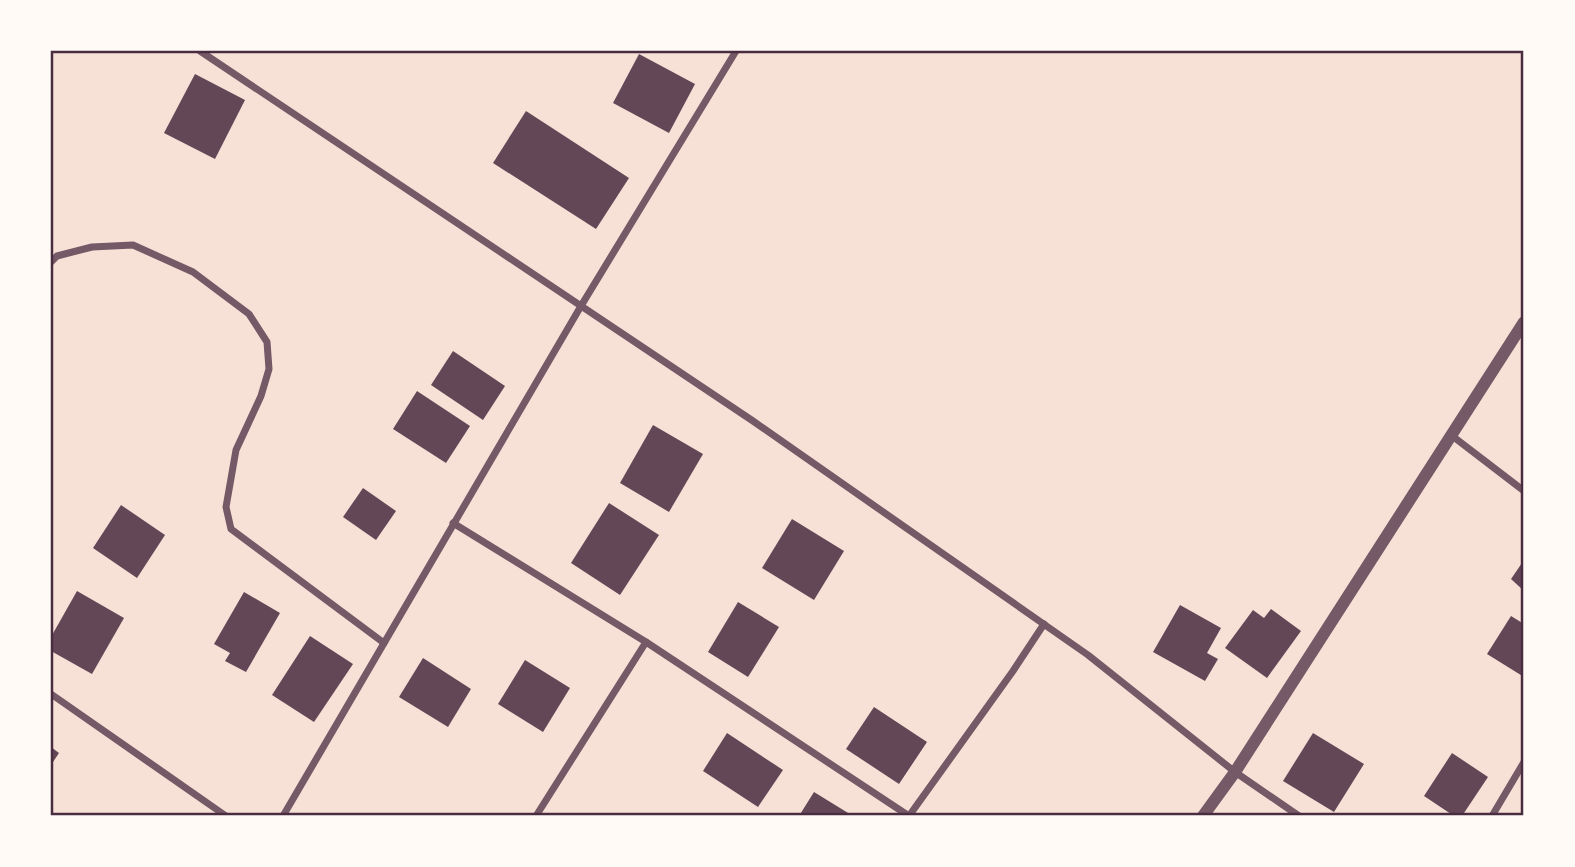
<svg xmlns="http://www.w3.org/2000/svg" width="1575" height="867" font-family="Rubik,sans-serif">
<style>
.building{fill:#644757}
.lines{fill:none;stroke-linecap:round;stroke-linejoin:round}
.minor{stroke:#755966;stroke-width:7}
.tertiary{stroke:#755966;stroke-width:12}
.neatline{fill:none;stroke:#4a2c40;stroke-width:2.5}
</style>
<rect width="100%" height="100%" fill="#f7e1d7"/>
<!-- building -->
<g class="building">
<path d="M639 54 695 84 669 133 613 103Z"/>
<path d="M195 74 245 100 215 159 164 133Z"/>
<path d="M526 111 629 178 596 229 493 163Z"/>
<path d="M453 351 505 386 483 420 431 385Z"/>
<path d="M417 391 470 426 446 463 393 429Z"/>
<path d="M653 425 703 454 669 512 620 483Z"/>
<path d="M363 488 396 511 376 540 343 517Z"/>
<path d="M609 503 659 535 620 595 571 563Z"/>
<path d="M121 505 165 535 137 578 93 548Z"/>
<path d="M792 519 844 551 814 600 762 568Z"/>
<path d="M1524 560V591L1511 579Z"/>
<path d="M77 591 124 618 92 674 51 651V637Z"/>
<path d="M244 592 280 613 246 672 225 661 230 653 214 644Z"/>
<path d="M738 602 779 627 748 677 708 652Z"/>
<path d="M1180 605 1221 628 1207 653 1218 659 1205 681 1153 652Z"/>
<path d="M1271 609 1301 631 1267 678 1225 648 1253 610 1264 618Z"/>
<path d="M1511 616 1524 624V677L1487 654Z"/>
<path d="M310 636 353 664 314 722 272 695Z"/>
<path d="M423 658 471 689 448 727 399 697Z"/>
<path d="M525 660 570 688 543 732 498 704Z"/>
<path d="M874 707 927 742 899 784 846 749Z"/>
<path d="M727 733 783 770 758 807 703 771Z"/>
<path d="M1313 733 1364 764 1334 812 1283 781Z"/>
<path d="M51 747 59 753 51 765Z"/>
<path d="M1452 753 1488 777 1462 816H1454L1424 796Z"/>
<path d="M814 792 853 816H799Z"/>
</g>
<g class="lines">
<!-- minor -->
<g class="minor">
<path d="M200 51 753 421 1088 655 1235 772 1299 816"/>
<path d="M51 262 57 256 92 247 133 245 193 272 249 314 267 342 269 369 261 396 236 450 226 507 231 529 384 643"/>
<path d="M1451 435 1524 491"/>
<path d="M453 523 646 642 909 816 1013 671 1044 624"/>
<path d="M51 694 226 816"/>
<path d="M283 816 581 306 736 51"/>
<path d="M536 816 646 642"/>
<path d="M1492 816 1524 762"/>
</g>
<!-- tertiary -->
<path class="tertiary" d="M1203 816 1235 772 1524 322"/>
</g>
<!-- border -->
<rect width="1575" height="867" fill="none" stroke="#fffaf5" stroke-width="105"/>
<rect x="52" y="52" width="1470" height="762" class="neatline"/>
</svg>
